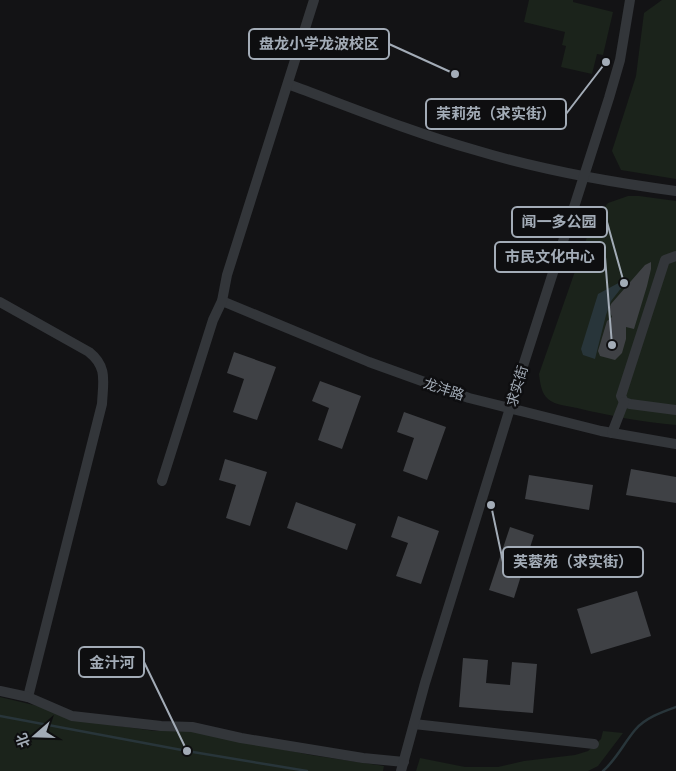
<svg xmlns="http://www.w3.org/2000/svg" width="676" height="771" font-family="Helvetica,'Noto Sans SC',sans-serif">
<style>
.green{fill:#1b231b}
.water{fill:#28353a}
.lines{fill:none;stroke-linecap:round;stroke-linejoin:round}
.stream{stroke:#28353a;stroke-width:2.5}
.building{fill:#3f4145}
.minor{stroke:#33363a;stroke-width:10}
.labels{text-anchor:middle;stroke-width:5;stroke-linejoin:round;paint-order:stroke}
.street-label{font-size:14px;fill:#a3acb7;stroke:#0e0e10}
.leader{fill:none;stroke:#a3acb7;stroke-width:2}
.callout-dot{fill:#a3acb7;stroke:#0e0e10;stroke-width:2}
.callout{fill:#0e0e10;stroke:#a3acb7;stroke-width:2}
.callout-label{font-size:15px;text-anchor:middle;font-weight:bold;fill:#a3acb7}
</style>
<rect width="100%" height="100%" fill="#131315"/>
<!-- green -->
<g class="green">
<path d="M529 0H573V2L613 12 603 55 597 54 592 74 561 67 566 46 562 45 565 32 524 22Z"/>
<path d="M662 0H676V179L621 170 612 151 636 76 644 13Z"/>
<path d="M628 196H639L676 201V425C643 422 610 416 577 408 567 406 555 405 548 399 541 393 540 382 539 374L593 220 608 203Z"/>
<path d="M0 697 42 707 69 719 155 731 187 730 311 755 384 766 383 771H0Z"/>
<path d="M603 731 623 733 598 766 588 771H416L420 758 465 767H498L524 761 575 755 588 751 601 739Z"/>
</g>
<!-- water -->
<path class="water" d="M624 280 626 282 611 301 606 315 595 359 583 355 581 349 598 294Z"/>
<g class="lines">
<!-- stream -->
<g class="stream">
<path d="M0 716 187 751 307 771"/>
<path d="M603 771C616 760 624 743 635 730 645 718 662 712 676 707"/>
</g>
</g>
<!-- building -->
<g class="building">
<path d="M651 262V269L647 286 634 329 626 327V339L622 353 615 360 600 356 598 351 607 321 612 317 609 309 611 304 645 265Z"/>
<path d="M234 352 276 367 257 420 233 412 244 379 227 373Z"/>
<path d="M320 381 361 396 342 449 318 440 329 408 312 401Z"/>
<path d="M404 412 446 427 427 480 403 471 414 438 397 432Z"/>
<path d="M225 459 267 472 250 526 226 518 236 485 219 480Z"/>
<path d="M631 469 676 477V503L626 495Z"/>
<path d="M529 475 593 485 589 510 525 499Z"/>
<path d="M296 502 356 524 347 550 287 528Z"/>
<path d="M398 516 439 531 421 584 396 576 408 543 391 537Z"/>
<path d="M510 527 534 535 514 598 489 590Z"/>
<path d="M637 591 651 636 591 654 577 609Z"/>
<path d="M463 658 488 660 486 683 510 685 512 662 537 664 533 713 459 707Z"/>
</g>
<g class="lines">
<!-- minor -->
<g class="minor">
<path d="M288 84C350 107 411 132 475 150 541 170 608 182 676 191"/>
<path d="M676 256 665 260 621 396 624 402 630 404 676 410"/>
<path d="M222 301 369 362 469 398 601 431 676 444"/>
<path d="M0 302 89 352C108 367 103 382 102 404L28 697"/>
<path d="M612 433 624 402"/>
<path d="M162 481 213 320 222 301 227 275 314 0"/>
<path d="M0 691 28 697 72 716 161 726 192 727 241 738 363 758 404 762"/>
<path d="M414 724 594 744"/>
<path d="M401 771 425 683 524 363 609 98 620 60 630 0"/>
</g>
</g>
<g class="labels">
<!-- street labels -->
<g class="street-label">
<text transform="translate(517 386) rotate(-73)" y="5">求实街</text>
<text transform="translate(444 389) rotate(18)" y="5">龙沣路</text>
</g>
</g>
<!-- callouts -->
<path class="leader" d="M455 74L389 44M606 62L566 114M624 283L607 222M612 345L605 257M491 505L503 562M187 751L144 662"/>
<g class="callout-dot">
<circle cx="455" cy="74" r="5"/>
<circle cx="606" cy="62" r="5"/>
<circle cx="624" cy="283" r="5"/>
<circle cx="612" cy="345" r="5"/>
<circle cx="491" cy="505" r="5"/>
<circle cx="187" cy="751" r="5"/>
</g>
<g class="callout">
<rect x="249" y="29" width="140" height="30" rx="5"/>
<rect x="426" y="99" width="140" height="30" rx="5"/>
<rect x="512" y="207" width="95" height="30" rx="5"/>
<rect x="495" y="242" width="110" height="30" rx="5"/>
<rect x="503" y="547" width="140" height="30" rx="5"/>
<rect x="79" y="647" width="65" height="30" rx="5"/>
</g>
<g class="callout-label">
<text x="319" y="49">盘龙小学龙波校区</text>
<text x="496" y="119">茉莉苑（求实街）</text>
<text x="559" y="227">闻一多公园</text>
<text x="550" y="262">市民文化中心</text>
<text x="573" y="567">芙蓉苑（求实街）</text>
<text x="112" y="668">金汁河</text>
</g>
<!-- north arrow -->
<g transform="translate(35 736) rotate(250)" stroke="#0e0e10" stroke-width="4" paint-order="stroke">
<path d="M0-4L9 19L0 12L-9 19Z" fill="#a3acb7"/>
<text y="-8" font-size="14" font-weight="bold" text-anchor="middle" fill="#a3acb7">北</text>
</g>
</svg>
